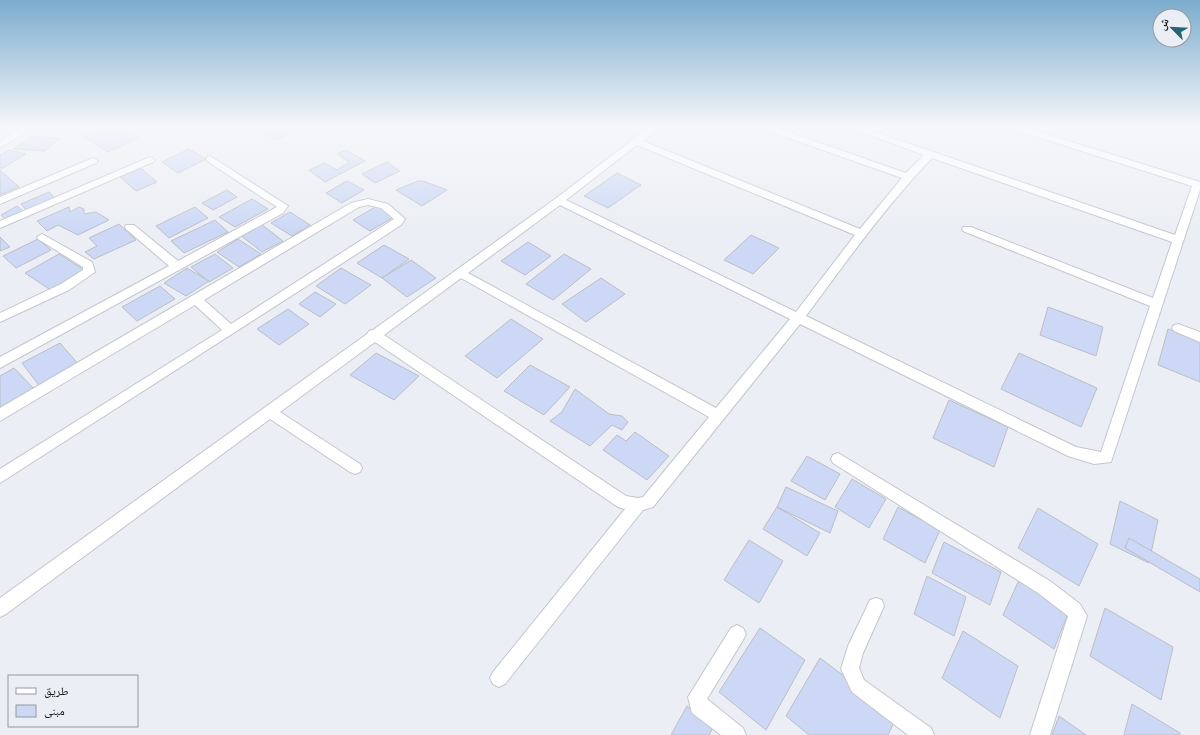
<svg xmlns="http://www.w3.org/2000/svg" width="1200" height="735" font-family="'Nunito Sans','Noto Naskh Arabic',sans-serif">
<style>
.building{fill:#ccd8f6;stroke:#bcbec4}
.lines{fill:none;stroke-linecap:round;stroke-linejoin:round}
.minor-casing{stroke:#c3c6cc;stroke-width:2}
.minor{fill:#fff;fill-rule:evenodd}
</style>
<rect width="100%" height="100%" fill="#ebeef4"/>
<!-- building -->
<g class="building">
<path d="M104 128H123L139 138 108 152 84 137Z"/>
<path d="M270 128H301L276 140 262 131Z"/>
<path d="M31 136 60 138 45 151 14 149Z"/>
<path d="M189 149 206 159 178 173 162 162Z"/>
<path d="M9 150 26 154 3 168H0V155Z"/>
<path d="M346 150 365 161 325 182 309 170 325 163 337 170 349 162 337 154Z"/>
<path d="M387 162 400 171 375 183 362 174Z"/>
<path d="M141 168 157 182 136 191 120 177Z"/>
<path d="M0 170 19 187 0 195Z"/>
<path d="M617 173 641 185 608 208 584 196Z"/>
<path d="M347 181 364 190 342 203 326 193Z"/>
<path d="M418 181H423L447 190 422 206 396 190Z"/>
<path d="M227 190 237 197 213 210 202 203Z"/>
<path d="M49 192 56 200 28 212 21 204Z"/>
<path d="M252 199 268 209 235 227 219 217Z"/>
<path d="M17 206 25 213 5 219 1 215Z"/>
<path d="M377 206 394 217 370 231 353 220Z"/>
<path d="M69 207 70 212 79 207 84 209V214L96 212 109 220 78 235 58 225 47 231 37 221Z"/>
<path d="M195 207 208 218 169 238 156 226Z"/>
<path d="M290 212 310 225 292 236 271 223Z"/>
<path d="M215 220 228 232 184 253 171 241Z"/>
<path d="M119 224 136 240 94 259 85 252 97 246 89 238Z"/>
<path d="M261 224 283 241 262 252 240 235Z"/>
<path d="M751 235 779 248 753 274 724 260Z"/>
<path d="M0 237 10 247 0 251Z"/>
<path d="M38 239 51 250 16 268 3 256Z"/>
<path d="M238 239 261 254 239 267 217 252Z"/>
<path d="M528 242 551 256 525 275 501 261Z"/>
<path d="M384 245 409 259 382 278 357 263Z"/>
<path d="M59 254 86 271 52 291 25 273Z"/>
<path d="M215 254 233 268 209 282 191 267Z"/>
<path d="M564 254 591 269 553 300 526 284Z"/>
<path d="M411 260 436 278 407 297 382 278Z"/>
<path d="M187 268 209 281 186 296 164 283Z"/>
<path d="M341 268 371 285 345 304 316 286Z"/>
<path d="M601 278 625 294 586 322 562 304Z"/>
<path d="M160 286 175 299 137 321 122 307Z"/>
<path d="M315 292 336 304 320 317 299 304Z"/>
<path d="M1048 307 1103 327 1096 356 1040 335Z"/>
<path d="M288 309 309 324 279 345 257 329Z"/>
<path d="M511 319 543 339 497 378 465 356Z"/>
<path d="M1168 329 1200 341V382L1158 365Z"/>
<path d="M60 343 80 366 41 388 22 363Z"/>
<path d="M376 353 419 376 394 400 350 375Z"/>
<path d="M1019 353 1097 388 1081 427 1001 389Z"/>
<path d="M530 365 570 387 544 415 504 391Z"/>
<path d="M14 368 37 392 5 411 0 406V376Z"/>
<path d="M575 389 609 414 622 416 628 422 622 430 612 425 590 446 550 421 562 412Z"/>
<path d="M949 400 1008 427 994 467 933 438Z"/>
<path d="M635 432 669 456 647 480 603 450 617 435 626 441Z"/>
<path d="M807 456 840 474 825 500 791 481Z"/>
<path d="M852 479 886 499 869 528 835 507Z"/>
<path d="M786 487 838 511 830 533 777 507Z"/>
<path d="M1120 501 1158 520 1149 563 1110 544Z"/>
<path d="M777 507 820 533 807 556 763 529Z"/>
<path d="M898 507 940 530 925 563 883 539Z"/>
<path d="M1038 508 1098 544 1079 586 1018 548Z"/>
<path d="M1129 538 1200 579V592L1125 548Z"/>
<path d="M749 540 783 561 759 603 724 580Z"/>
<path d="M944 542 1001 572 990 605 932 573Z"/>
<path d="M927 576 966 597 954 636 914 614Z"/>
<path d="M1019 580 1069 611 1054 649 1003 615Z"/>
<path d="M1105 608 1173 647 1161 700 1090 656Z"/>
<path d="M760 628 805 660 766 730 719 692Z"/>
<path d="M963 631 1018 666 1000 718 942 678Z"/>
<path d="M820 658 897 716 888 735H809L786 716Z"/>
<path d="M1132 704 1180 733V735H1124Z"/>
<path d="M687 706 714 726 709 735H671Z"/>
<path d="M1059 716 1086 735H1052Z"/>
</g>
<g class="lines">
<defs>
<g id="minor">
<path d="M21 128H32L0 148V141Z"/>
<path d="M648 128H659L643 141 860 229 902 178 766 130 765 128H777L906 173 924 155 851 128H864L1175 235 1192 186 1015 130 1013 128H1027L1200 182V190L1111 462 1094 464 1068 456 800 324 653 507 643 510 505 684 499 687 493 684 490 678 493 672 625 509 618 507 375 342 280 412 360 464 362 468 360 472 355 474 350 472 270 419 6 614 0 617V598L367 334 369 331 373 330 555 199ZM637 145 855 235 796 312 566 200ZM932 158 1172 242 1153 298 971 227H963L962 229 963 231 1150 306 1101 452 1076 447 806 316C846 262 885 207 932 158ZM560 205 790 319 716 408 468 273ZM461 278 709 417 643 497 638 498 626 496 384 335Z"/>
<path d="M210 156 288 206 283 213 0 368V357L169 266 126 229 125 227 126 225H134L178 261 277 207 207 161V157Z"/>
<path d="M150 157 155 160 153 162 0 228V221Z"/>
<path d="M93 158 98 161 96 163 0 204V197Z"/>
<path d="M368 199 388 204 405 219 401 225 369 246 0 483V469L222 330 195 305 0 421V408L351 203ZM368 205 381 208 394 219 231 324 204 300 359 207Z"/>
<path d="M42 234 92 262 95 272 69 290 0 322V313L61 284 83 270V267L38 239 37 237Z"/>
<path d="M1178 324 1200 332V342L1174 331 1172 328 1174 325Z"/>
<path d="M838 453 1050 581 1080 604 1087 616 1050 735H1030L1068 616 1038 593 833 463 831 459 833 455Z"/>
<path d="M876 598 882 600 884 606 863 653 859 668 864 680 931 728 934 735H908L852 692 841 669 848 646 870 600Z"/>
<path d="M737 625 743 628 746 634 743 640 707 699 743 728 746 735H721L692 713 688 697 731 628Z"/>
</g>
</defs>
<!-- minor casing -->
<use href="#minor" class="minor-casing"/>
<!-- minor -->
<use href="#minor" class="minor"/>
</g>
<!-- sky -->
<linearGradient id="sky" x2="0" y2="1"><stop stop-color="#7bacce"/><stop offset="0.55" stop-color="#f6f7fa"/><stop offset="1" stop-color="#f6f7fa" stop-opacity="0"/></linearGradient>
<rect width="1200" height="231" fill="url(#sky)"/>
<!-- legend -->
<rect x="8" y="675" width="130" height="52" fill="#ebeef4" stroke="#96989c"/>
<rect x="16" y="688" width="20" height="6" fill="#ffffff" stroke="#96989c"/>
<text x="44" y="695" font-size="12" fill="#161719">طريق</text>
<rect x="16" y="705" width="20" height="12" fill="#ccd8f6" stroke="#96989c"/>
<text x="44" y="715" font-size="12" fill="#161719">مبنى</text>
<!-- north arrow -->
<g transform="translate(1172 28) rotate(294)"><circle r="19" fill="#ebeef4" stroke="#96989c"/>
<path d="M0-3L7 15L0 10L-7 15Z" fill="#236478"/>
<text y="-6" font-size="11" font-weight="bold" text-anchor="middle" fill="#161719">ش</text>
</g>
</svg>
